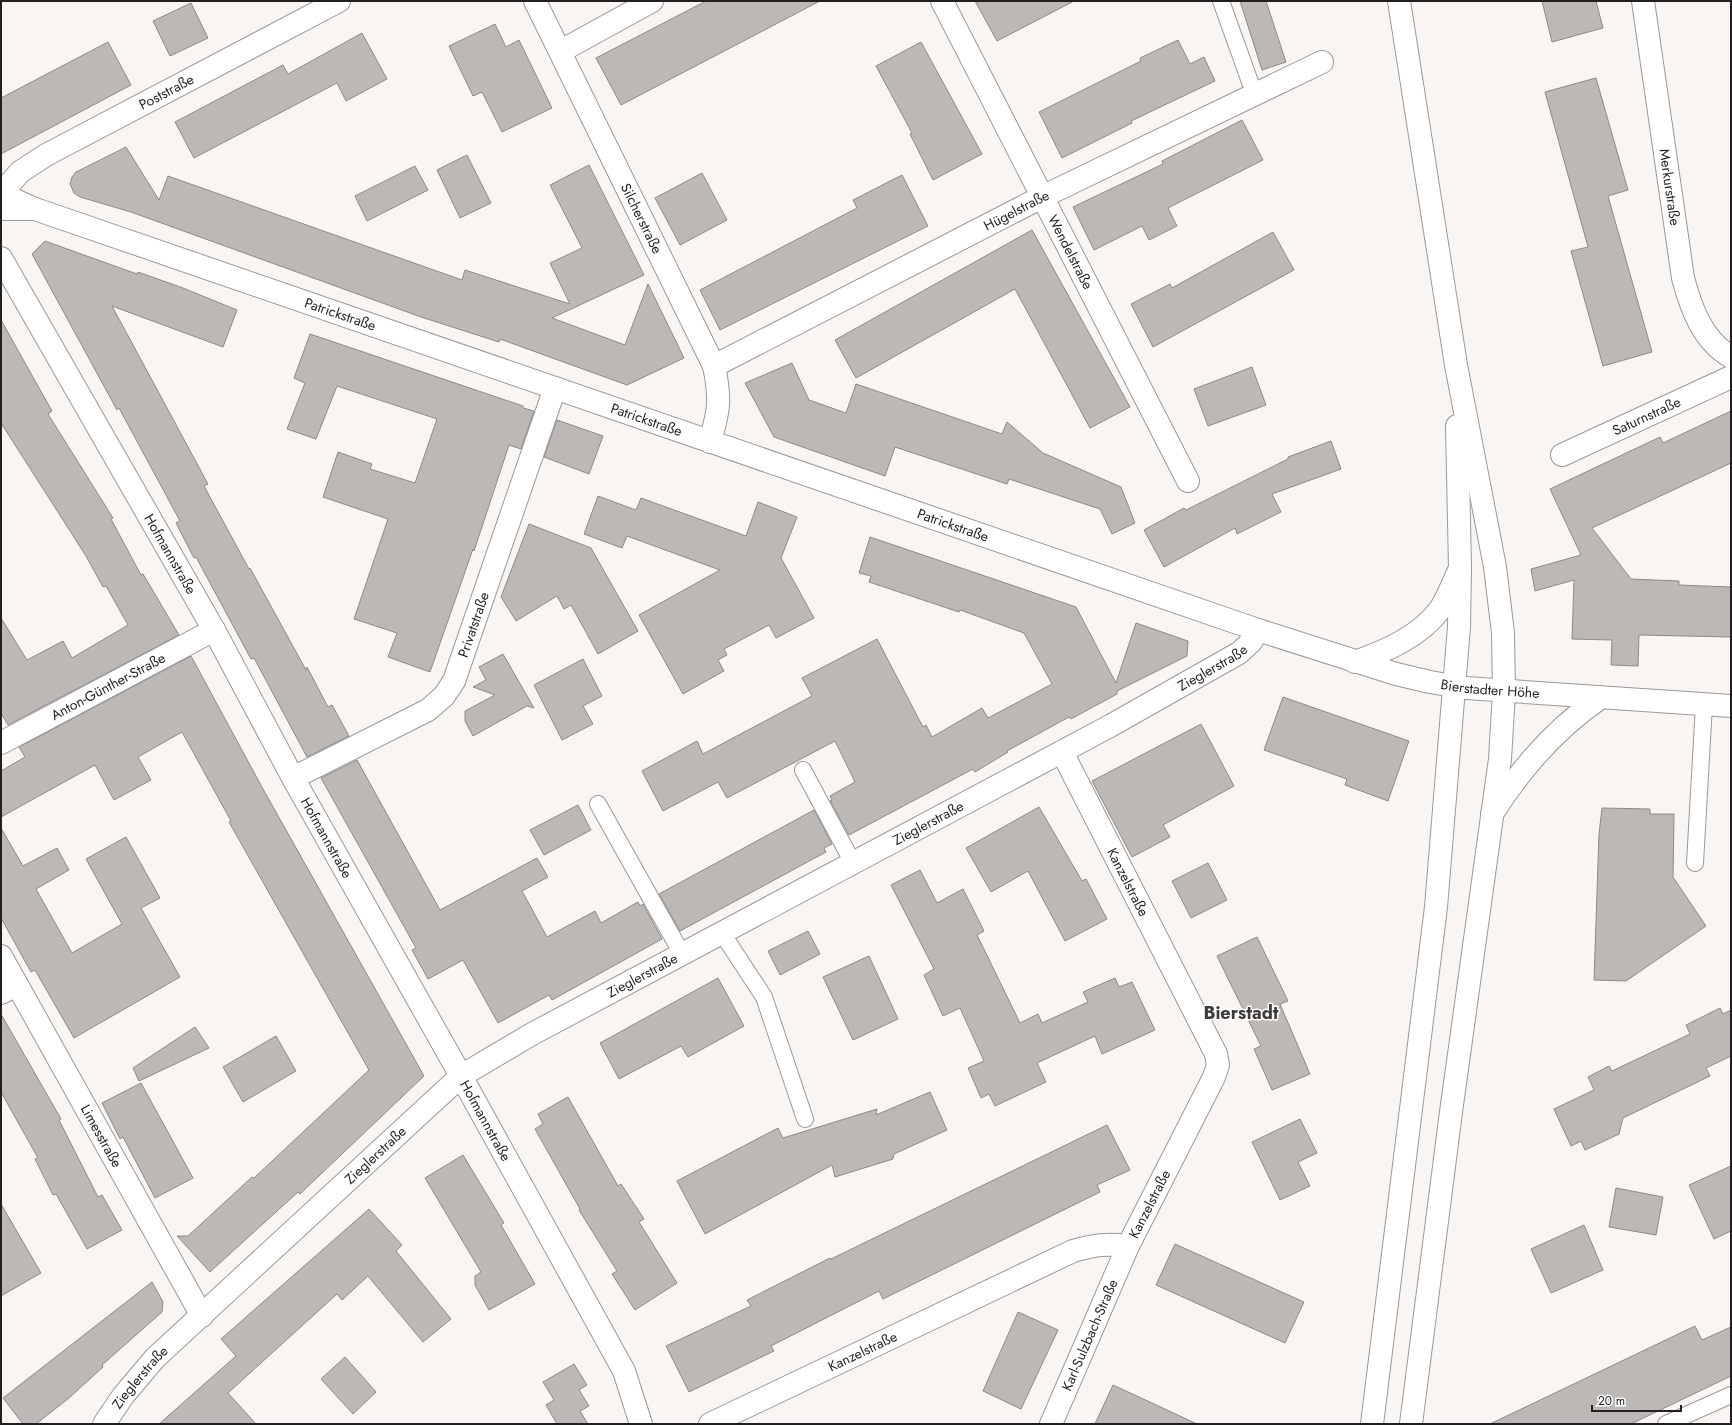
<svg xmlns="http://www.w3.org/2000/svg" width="1732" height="1425" font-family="Jost,sans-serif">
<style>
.building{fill:#bbb8b5;stroke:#8c8a87}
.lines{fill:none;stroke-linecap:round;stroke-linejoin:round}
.lane-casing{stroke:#9c9897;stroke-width:18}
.street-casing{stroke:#9c9897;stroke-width:24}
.secondary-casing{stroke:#9c9897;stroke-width:24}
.primary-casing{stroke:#9c9897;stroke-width:24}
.lane{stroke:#fff;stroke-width:16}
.street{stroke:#fff;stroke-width:22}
.secondary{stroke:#fff;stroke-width:22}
.primary{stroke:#fff;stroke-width:22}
.labels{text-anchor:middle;stroke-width:3;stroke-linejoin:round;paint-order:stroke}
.street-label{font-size:14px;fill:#211f1f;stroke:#fff}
.district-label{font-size:18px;font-weight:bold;fill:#3d3a39;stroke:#fff}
</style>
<rect width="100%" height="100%" fill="#f9f5f3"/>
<!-- building -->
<g class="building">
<path d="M706 1H820L621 105 596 58Z"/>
<path d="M975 1H1074L997 41Z"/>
<path d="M1240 1H1266L1286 62 1262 70Z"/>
<path d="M1542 1H1596L1603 28 1552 42Z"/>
<path d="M191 3 208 38 170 56 153 21Z"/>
<path d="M495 24 506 47 519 40 552 108 502 132 482 92 473 96 449 46Z"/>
<path d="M362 33 387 79 346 101 337 83 194 158 175 122 283 65 288 74Z"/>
<path d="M1178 40 1190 64 1204 57 1215 81 1131 121 1132 123 1062 158 1039 112 1141 61 1140 58Z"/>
<path d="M108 42 131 85 1 154V98Z"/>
<path d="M921 42 982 154 933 180 910 134 912 133 876 66Z"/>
<path d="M1596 78 1628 190 1608 196 1652 352 1603 366 1571 251 1588 247 1545 92Z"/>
<path d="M1242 120 1263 160 1168 208 1177 226 1149 240 1142 226 1094 250 1073 207 1163 164 1162 161Z"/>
<path d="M126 147 159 200 168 176 462 280 465 270 570 304 550 263 582 248 550 185 589 165 644 275 552 318 625 345 648 284 684 358 627 385 500 339 499 342 421 317 131 212 80 197 74 193 70 184 72 177 76 172Z"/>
<path d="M467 155 491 203 460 218 437 170Z"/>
<path d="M415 166 428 190 367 221 355 196Z"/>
<path d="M702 173 727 220 680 245 655 198Z"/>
<path d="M902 175 928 226 720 330 700 290 857 208 853 200Z"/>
<path d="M1032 230 1130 407 1090 428 1015 289 856 378 835 340Z"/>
<path d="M1273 232 1294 270 1153 347 1131 304 1170 284 1172 288Z"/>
<path d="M45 241 137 274 138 272 183 288 237 310 223 347 112 306 208 484 204 486 249 569 250 568 306 670 307 667 328 707 332 705 349 736 307 757 254 658 251 659 196 557 194 558 176 523 180 521 119 408 117 410 32 254Z"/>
<path d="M1 320 52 411 48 414 113 518 111 519 141 575 143 574 179 635 8 725 1 713V618L27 660 63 641 72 658 128 625 106 586 103 587 86 556 1 423Z"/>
<path d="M310 334 523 406V408L534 411 521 449 509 445 474 551 473 549 430 672 388 657 397 633 354 619 388 519 323 497 338 452 372 464 370 469 415 483 437 419 337 386 316 439 287 429 305 383 294 378Z"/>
<path d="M792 363 809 400 846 413 856 384 1002 434 1007 422 1043 453 1121 487 1135 523 1112 534 1100 509 1009 479 1007 484 895 447 885 476 774 437 745 383Z"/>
<path d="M1252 367 1266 405 1208 426 1194 389Z"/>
<path d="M1731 411V463L1592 528 1631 579 1679 581V585L1731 587V637L1639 635 1638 666 1611 665 1612 640 1572 639 1574 580 1535 591 1531 569 1581 555 1550 489 1660 437 1663 443Z"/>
<path d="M557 420 603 436 589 474 544 457Z"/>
<path d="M1331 441 1341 469 1272 494 1281 512 1237 534 1235 528 1164 567 1144 530 1184 508 1186 510 1288 459V457Z"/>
<path d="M598 496 636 510 641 498 746 536 758 502 797 517 781 558 814 618 776 638 769 625 724 649 727 655 718 660 724 671 683 694 639 615 720 570 627 536 622 548 584 534Z"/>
<path d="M529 524 591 548 638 631 598 654 571 605 564 609 557 596 516 621 501 597Z"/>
<path d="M870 537 1076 607 1116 683 1136 623 1188 641 1187 656 1117 691V694L1071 719 1069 717 1007 751 1008 752 975 772 973 769 849 835 830 801 832 800 830 796 855 782 835 741 727 798 718 782 663 811 642 771 697 741 703 754 812 696 802 678 877 639 923 727 926 725 932 737 982 708 988 718 1052 684 1024 633 960 610 959 612 869 582 871 576 859 573Z"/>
<path d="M503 654 534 708 527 706 473 736 465 721V711L495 695 473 687 486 680 479 667Z"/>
<path d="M191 656 263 789 424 1076 300 1194 298 1192 210 1272 177 1236H188L252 1177 254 1178 369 1070 229 822 231 821 182 732 138 757 151 780 114 800 95 765 1 817V771L25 757 19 747Z"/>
<path d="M583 659 602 696 583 706 593 724 562 740 534 685Z"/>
<path d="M1283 697 1409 741 1388 801 1345 785 1347 779 1264 750Z"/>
<path d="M1201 724 1234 786 1163 825 1170 837 1132 857 1092 781Z"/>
<path d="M357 760 440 910 537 858 548 877 522 891 547 937 595 911 601 923 638 902 640 906 643 904 662 939 552 1000 549 995 498 1023 463 960 428 979 412 950 416 948 321 778Z"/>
<path d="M578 805 591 830 544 855 530 830Z"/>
<path d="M1039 807 1082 881 1086 879 1107 919 1065 941 1028 871 991 892 966 848Z"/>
<path d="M1602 808 1650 809V814H1674L1673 877 1706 926 1626 981 1594 980 1599 834Z"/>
<path d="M814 810 832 844 824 848 826 852 680 931 659 894Z"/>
<path d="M1 828 23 866 57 848 69 870 36 889 72 953 122 924 86 859 126 837 160 898 141 908 180 977 74 1038 35 970 31 972 1 918Z"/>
<path d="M1208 863 1227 900 1191 918 1172 881Z"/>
<path d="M920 870 937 903 963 889 984 931 977 935 1020 1023 1038 1014 1042 1023 1088 1002 1083 992 1115 978 1119 987 1132 982 1155 1030 1102 1054 1095 1036 1037 1063 1046 1082 995 1106 989 1094 981 1098 968 1068 984 1061 960 1008 943 1016 924 975 934 969 891 885Z"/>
<path d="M808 931 820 954 780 975 768 951Z"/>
<path d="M1257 937 1288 1001 1280 1004 1310 1074 1272 1090 1254 1049 1261 1046 1217 956Z"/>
<path d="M869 956 898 1019 853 1040 823 977Z"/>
<path d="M718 978 744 1026 688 1057 681 1046 619 1079 600 1043Z"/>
<path d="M1720 1008 1723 1014 1731 1010V1056L1706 1068 1710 1076 1623 1118 1619 1134 1585 1150 1581 1141 1571 1146 1554 1109 1594 1090 1588 1077 1609 1066 1612 1071 1690 1034 1686 1025Z"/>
<path d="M1 1014 61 1119 59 1120 98 1197 102 1195 122 1230 87 1249 56 1194 53 1195 35 1159 38 1158 1 1092Z"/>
<path d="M195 1027 209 1048 139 1081 133 1068Z"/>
<path d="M276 1036 296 1071 243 1102 223 1067Z"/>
<path d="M141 1083 193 1178 155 1198 123 1137 120 1139 102 1103Z"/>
<path d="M930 1092 947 1130 894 1154 893 1159 835 1177 832 1165 705 1234 677 1181 778 1128 783 1138 877 1109 876 1115Z"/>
<path d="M568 1097 618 1186 621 1184 644 1219 639 1222 677 1283 635 1310 612 1274 617 1271 579 1210 580 1209 535 1129 543 1124 538 1114Z"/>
<path d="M1300 1119 1317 1153 1298 1162 1310 1186 1280 1200 1252 1142Z"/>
<path d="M1107 1125 1130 1170 1097 1185 1100 1192 883 1299 879 1291 771 1346 774 1351 689 1392 666 1346 751 1306 747 1300 830 1258 831 1259Z"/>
<path d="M463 1155 504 1223 501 1225 535 1284 489 1310 475 1285V1276L481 1272 425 1178Z"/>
<path d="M1731 1166V1231L1714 1239 1689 1185Z"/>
<path d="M1616 1188 1663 1197 1656 1235 1609 1227Z"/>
<path d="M1 1204 41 1273 1 1296Z"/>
<path d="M369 1209 402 1245 396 1251 451 1319 423 1342 368 1276 342 1300 337 1294 228 1393 256 1424H159L236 1356 221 1339Z"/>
<path d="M1584 1225 1603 1270 1551 1293 1531 1249Z"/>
<path d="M1175 1244 1304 1302 1285 1343 1156 1285Z"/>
<path d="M152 1282 163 1302 162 1312 102 1365 103 1367 69 1398 36 1424H23L3 1398Z"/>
<path d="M1018 1312 1058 1330 1021 1409 983 1391Z"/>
<path d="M1695 1326 1702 1340 1731 1327V1376L1631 1424H1490Z"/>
<path d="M345 1357 376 1392 353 1414 321 1379Z"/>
<path d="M574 1364 587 1385 579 1390 589 1406 580 1411 588 1424H557L546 1405 554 1400 543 1382Z"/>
<path d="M1113 1385 1139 1397 1197 1424H1095Z"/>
</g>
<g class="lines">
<defs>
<g id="lane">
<path d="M1221 1 1254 93"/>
<path d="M803 770 853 863"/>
<path d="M598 804 682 954"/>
<path d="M1695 863 1704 705"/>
<path d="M722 933 764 997 805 1119"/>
<path d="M1666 1424 1731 1395"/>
</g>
<g id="street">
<path id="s1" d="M535 1 714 366C721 400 719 410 710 442"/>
<path id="s2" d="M942 1 1188 481"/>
<path id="s3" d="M1643 1 1683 278C1691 308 1702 340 1731 357"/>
<path d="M561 51 652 1"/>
<path id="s4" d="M1 194 20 172 46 155 339 1"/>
<path d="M1 209H35"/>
<path id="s5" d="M714 366 1042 197 1322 62"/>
<path id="s6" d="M1562 455 1731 377"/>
<path id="s7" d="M1 743 214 630"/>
<path id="s8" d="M293 778 428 710 444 696 454 681 555 388"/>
<path id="s9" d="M1 956 202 1316"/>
<path d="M1 993 17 985"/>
<path id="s10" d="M461 1076 624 1371 641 1424"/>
<path id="s11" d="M710 1424 1073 1251C1093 1245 1108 1243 1128 1246L1214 1077 1218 1065 1216 1054 1062 752"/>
<path id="s12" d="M1051 1424 1128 1246"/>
</g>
<g id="secondary">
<path id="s13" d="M1 194 35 209 1258 630 1396 674 1430 682 1466 688 1731 706"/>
<path id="s14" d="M1 258 214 630 293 778 461 1076"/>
<path d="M1355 662C1386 651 1421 636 1441 608 1448 596 1454 581 1460 568"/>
<path d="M1492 814C1521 768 1555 729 1600 698"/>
<path id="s15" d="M104 1424 123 1396 155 1358 461 1076 532 1034 1110 726 1239 653 1251 642 1258 630"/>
</g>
<g id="primary">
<path d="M1399 1 1456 365 1495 567 1503 633 1504 692 1500 759 1451 1112 1411 1424"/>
<path d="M1372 1424 1436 907 1459 627 1460 568 1457 426"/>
</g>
</defs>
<!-- lane casing -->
<use href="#lane" class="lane-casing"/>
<!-- street casing -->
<use href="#street" class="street-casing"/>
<!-- secondary casing -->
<use href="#secondary" class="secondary-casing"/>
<!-- primary casing -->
<use href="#primary" class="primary-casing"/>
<!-- lane -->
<use href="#lane" class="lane"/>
<!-- street -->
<use href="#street" class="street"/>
<!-- secondary -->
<use href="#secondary" class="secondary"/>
<!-- primary -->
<use href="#primary" class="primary"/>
</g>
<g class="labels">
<!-- street labels -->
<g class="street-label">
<text dy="5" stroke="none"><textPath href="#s4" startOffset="196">Poststraße</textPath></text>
<text dy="5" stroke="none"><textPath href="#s3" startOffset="188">Merkurstraße</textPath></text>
<text dy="5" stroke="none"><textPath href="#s5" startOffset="340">Hügelstraße</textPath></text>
<text dy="5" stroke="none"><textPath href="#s1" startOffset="242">Silcherstraße</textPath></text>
<text dy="5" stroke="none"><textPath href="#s2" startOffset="282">Wendelstraße</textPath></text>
<text dy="5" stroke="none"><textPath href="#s13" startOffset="360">Patrickstraße</textPath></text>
<text dy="5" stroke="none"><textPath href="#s6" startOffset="93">Saturnstraße</textPath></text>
<text dy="5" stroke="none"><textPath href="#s13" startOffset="684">Patrickstraße</textPath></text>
<text dy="5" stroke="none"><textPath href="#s13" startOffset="1008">Patrickstraße</textPath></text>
<text dy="5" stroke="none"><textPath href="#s14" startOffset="341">Hofmannstraße</textPath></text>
<text dy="5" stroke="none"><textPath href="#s8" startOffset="250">Privatstraße</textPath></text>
<text dy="5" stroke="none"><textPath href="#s15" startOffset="1355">Zieglerstraße</textPath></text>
<text dy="5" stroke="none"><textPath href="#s7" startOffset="121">Anton-Günther-Straße</textPath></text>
<text dy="5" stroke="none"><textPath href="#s13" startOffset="1571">Bierstadter Höhe</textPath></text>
<text dy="5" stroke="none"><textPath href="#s15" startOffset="1031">Zieglerstraße</textPath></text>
<text dy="5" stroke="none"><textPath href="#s14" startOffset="665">Hofmannstraße</textPath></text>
<text transform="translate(1128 882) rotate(63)" y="5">Kanzelstraße</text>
<text dy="5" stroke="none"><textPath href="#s15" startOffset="707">Zieglerstraße</textPath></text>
<text dy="5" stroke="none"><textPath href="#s10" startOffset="51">Hofmannstraße</textPath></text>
<text dy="5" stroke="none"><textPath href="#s9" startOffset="206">Limesstraße</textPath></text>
<text dy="5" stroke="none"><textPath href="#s15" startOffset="383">Zieglerstraße</textPath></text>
<text dy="5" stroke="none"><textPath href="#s11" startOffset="505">Kanzelstraße</textPath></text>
<text dy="5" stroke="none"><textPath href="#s12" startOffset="97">Karl-Sulzbach-Straße</textPath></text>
<text dy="5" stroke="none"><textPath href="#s11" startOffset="169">Kanzelstraße</textPath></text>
<text dy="5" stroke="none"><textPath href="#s15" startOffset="59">Zieglerstraße</textPath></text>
</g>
<!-- district labels -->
<g class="district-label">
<text x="1241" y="1019">Bierstadt</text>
</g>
</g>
<!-- border -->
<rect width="1732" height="1425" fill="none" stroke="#211f1f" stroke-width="4"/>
<!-- scale -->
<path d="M1592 1405v6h89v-6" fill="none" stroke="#211f1f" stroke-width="2"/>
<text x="1598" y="1405" font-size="12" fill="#211f1f" stroke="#ffffff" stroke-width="3" paint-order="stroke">20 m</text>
</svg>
